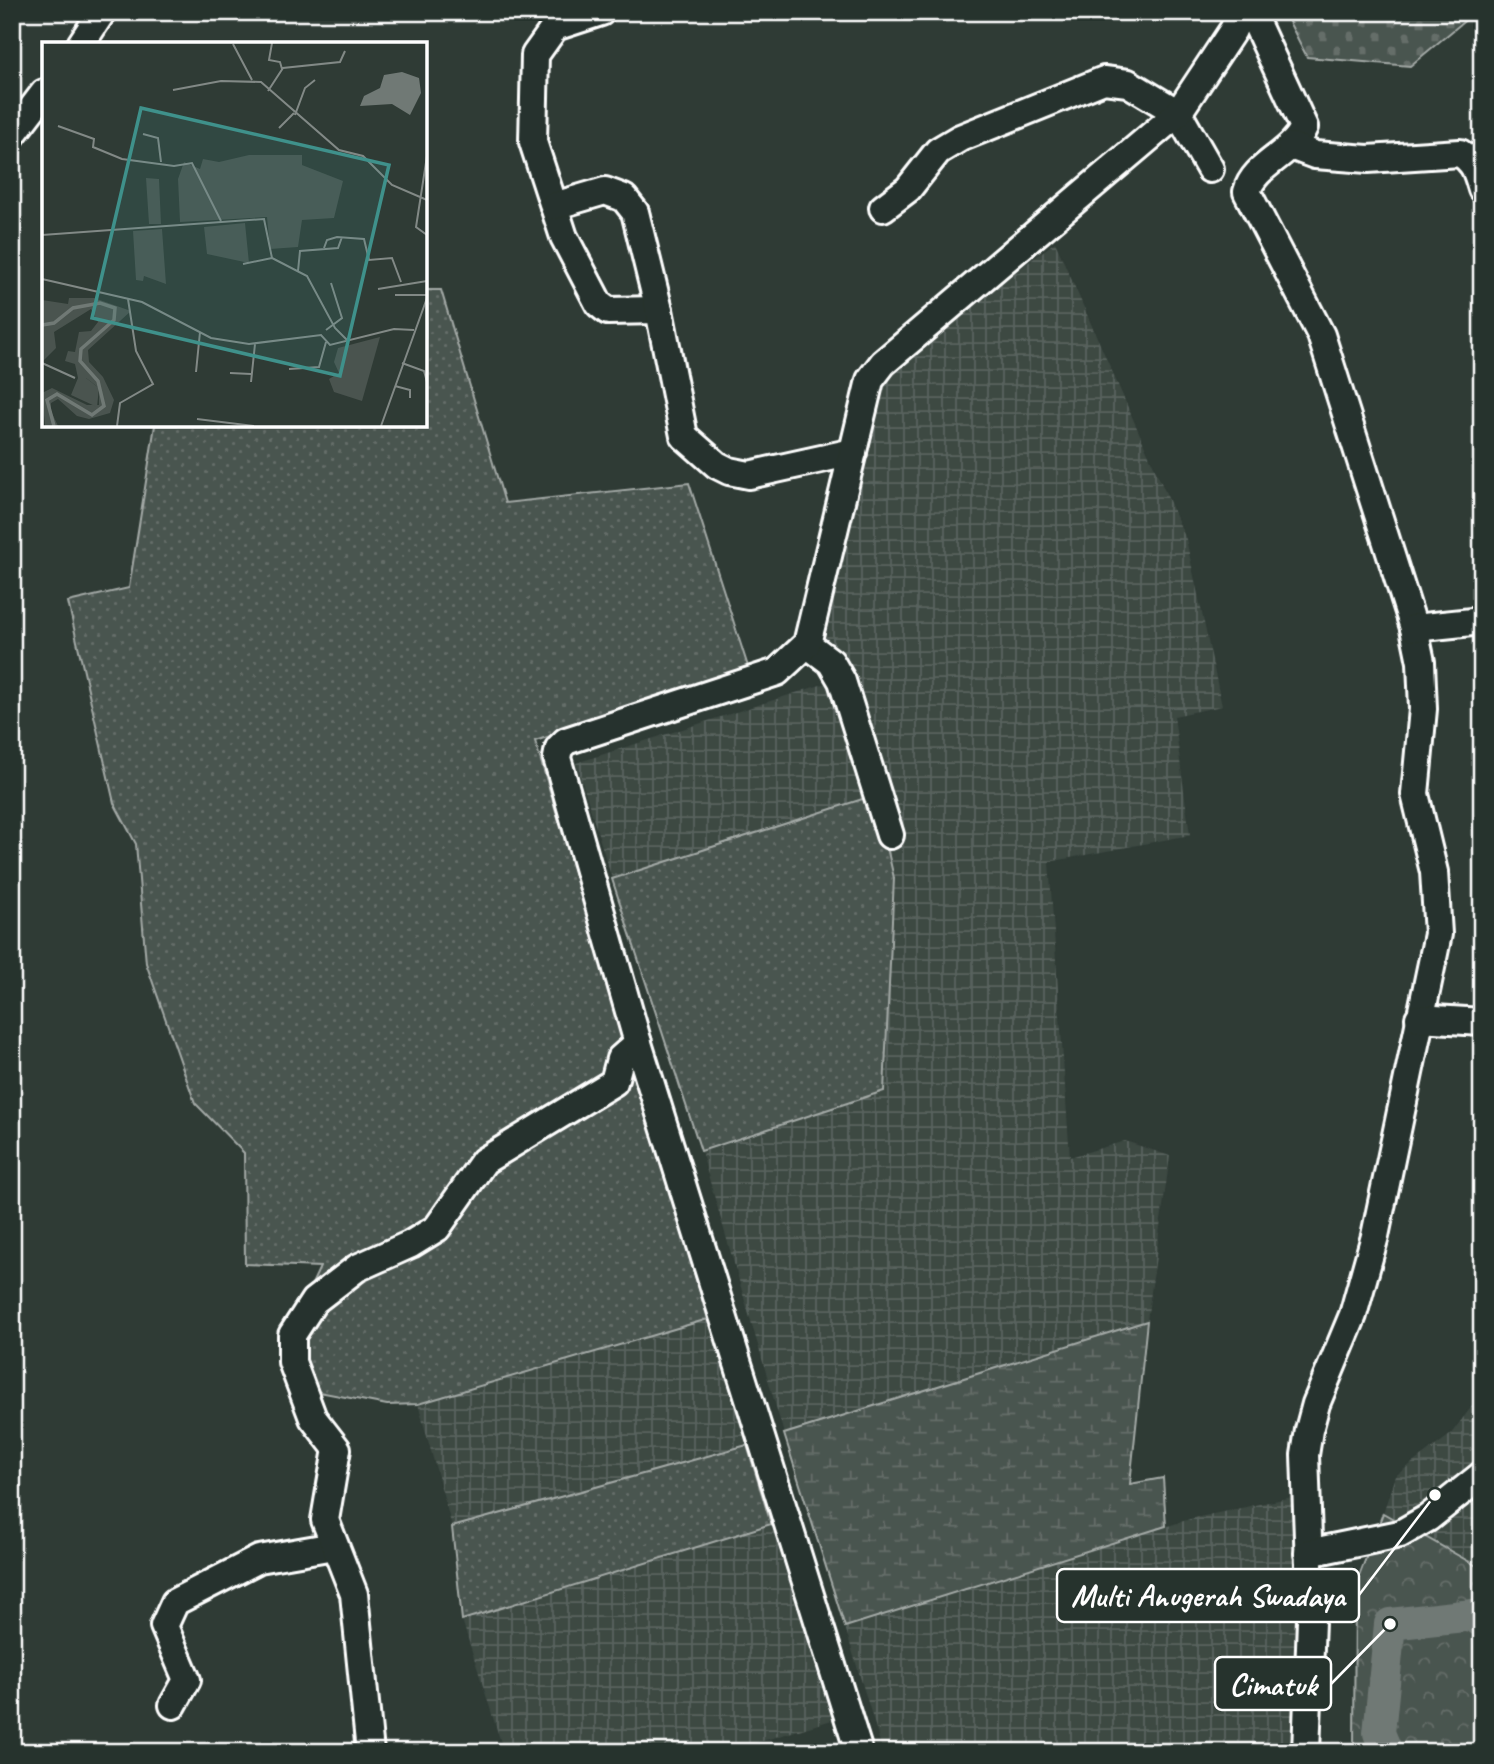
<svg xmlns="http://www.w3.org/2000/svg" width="1494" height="1764" font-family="Caveat,sans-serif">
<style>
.industrial{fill:url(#industrial-grid)}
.grass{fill:url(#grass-dots);stroke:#a4aaa7;stroke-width:2}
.forest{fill:url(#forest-crowns);stroke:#a4aaa7;stroke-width:2}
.wetland{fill:url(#wetland-marsh);stroke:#a4aaa7;stroke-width:2}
.cemetery{fill:url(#cemetery-stones);stroke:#a4aaa7;stroke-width:2}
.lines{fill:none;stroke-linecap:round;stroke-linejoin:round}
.river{stroke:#707975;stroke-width:32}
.minor-casing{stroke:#fff;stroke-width:32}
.minor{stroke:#26332d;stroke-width:26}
.inset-river{fill:none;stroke:#707975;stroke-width:3.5}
.inset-road{fill:none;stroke:#828986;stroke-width:2}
.view{fill:#3f918b;fill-opacity:0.15;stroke:#3f918b;stroke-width:3.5}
.inset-edge{fill:none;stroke:#fff;stroke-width:3.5}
.leader{fill:none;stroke:#fff;stroke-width:2.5}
.callout-dot{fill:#fff;stroke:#26332d;stroke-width:2.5}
.callout{fill:#26332d;stroke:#fff;stroke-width:2.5}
.callout-label{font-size:32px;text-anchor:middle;font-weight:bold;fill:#fff}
</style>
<defs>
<pattern id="industrial-grid" width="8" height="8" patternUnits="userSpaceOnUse" patternTransform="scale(1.75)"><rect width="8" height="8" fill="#3c4842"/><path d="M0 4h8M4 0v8" fill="none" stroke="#59635e"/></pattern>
<pattern id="grass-dots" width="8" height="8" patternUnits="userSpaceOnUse" patternTransform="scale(1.75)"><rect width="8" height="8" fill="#4a544f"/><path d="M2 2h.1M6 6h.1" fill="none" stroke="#656e69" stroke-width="1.8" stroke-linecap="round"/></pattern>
<pattern id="forest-crowns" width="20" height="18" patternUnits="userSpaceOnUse" patternTransform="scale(1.75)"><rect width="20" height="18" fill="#4a544f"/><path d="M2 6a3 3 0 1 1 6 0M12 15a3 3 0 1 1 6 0" fill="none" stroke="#656e69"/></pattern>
<pattern id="wetland-marsh" width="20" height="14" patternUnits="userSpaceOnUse" patternTransform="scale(1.75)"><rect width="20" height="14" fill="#4a544f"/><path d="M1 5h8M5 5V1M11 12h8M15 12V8" fill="none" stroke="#656e69"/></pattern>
<pattern id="cemetery-stones" width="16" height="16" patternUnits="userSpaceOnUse" patternTransform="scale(1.75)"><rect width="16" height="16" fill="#4a544f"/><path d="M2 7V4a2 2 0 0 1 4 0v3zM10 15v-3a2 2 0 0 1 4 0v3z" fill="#656e69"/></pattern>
</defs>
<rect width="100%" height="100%" fill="#2f3b35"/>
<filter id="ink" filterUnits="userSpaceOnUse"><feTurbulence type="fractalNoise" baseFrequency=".0143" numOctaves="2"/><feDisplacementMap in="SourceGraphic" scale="14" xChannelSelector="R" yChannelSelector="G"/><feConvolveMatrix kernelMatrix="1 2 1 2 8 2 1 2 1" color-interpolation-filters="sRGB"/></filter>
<g filter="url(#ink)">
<!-- industrial -->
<g class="industrial">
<path d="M1055 242 1186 539 1222 706 1174 716 1190 835 1049 862 1070 1157 1125 1141 1170 1156 1147 1321 784 1434 701 1151 884 1091 874 796 612 879 576 763 836 680 825 641 880 376Z"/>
<path d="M708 1319 747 1445 452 1527 418 1404Z"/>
<path d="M1482 1393V1569L1383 1513 1395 1476 1450 1435Z"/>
<path d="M1306 1494 1301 1752H883L845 1627 1190 1519Z"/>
<path d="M771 1524 832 1720 726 1752H504L462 1620Z"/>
</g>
<!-- grass -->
<g class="grass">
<path d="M425 290H441L505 503 689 483 750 673 535 741 708 1319 418 1404 387 1405 298 1388 297 1316 320 1267 245 1264 244 1153 195 1103 146 963 136 844 114 803 68 602 129 588 155 425H425Z"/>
<path d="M875 795 894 878 884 1091 701 1151 612 879Z"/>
<path d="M747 1445 771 1524 462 1620 452 1527Z"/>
</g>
<!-- forest -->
<path class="forest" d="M1383 1513 1482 1569V1740L1469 1752H1354L1355 1587Z"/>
<!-- wetland -->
<path class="wetland" d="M1147 1321 1130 1484 1163 1478 1166 1526 845 1627 784 1434Z"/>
<!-- cemetery -->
<path class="cemetery" d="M1284 12H1482V20L1474 13 1410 66 1307 57Z"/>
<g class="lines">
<!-- river -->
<path class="river" d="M1387 1752 1379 1733 1390 1624 1473 1615 1482 1622"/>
<defs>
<g id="minor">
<path d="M601 12 555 27 535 55 533 142 564 237 599 304 608 311 659 310"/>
<path d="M1251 12 1304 127C1292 155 1254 164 1247 192L1321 335 1414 628 1421 662 1423 709 1415 794 1434 872 1438 934 1375 1236 1353 1315 1316 1404 1309 1430 1305 1455 1311 1621 1306 1752"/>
<path d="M81 44 102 12"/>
<path d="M12 135 44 93"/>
<path d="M1291 146 1315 155 1368 159 1460 153C1475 162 1477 173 1482 189"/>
<path d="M554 206 605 191 624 198 635 212 659 310 684 436 717 465 729 471 749 475 853 452"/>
<path d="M883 208 908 189 938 151 960 138 1104 80 1128 83 1178 113 1210 169"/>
<path d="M1414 628 1482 621"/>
<path d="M807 644 831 662 842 681 890 835"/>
<path d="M1419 1018 1482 1022"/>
<path d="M1308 1553 1400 1534 1428 1518 1482 1475"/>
<path d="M173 1705 187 1680 164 1626 175 1602 259 1559 334 1546"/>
<path d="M370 1752 354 1594 325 1520 337 1449 313 1418 292 1362V1335L314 1301 357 1268 411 1244 437 1228 484 1161 614 1082 620 1059 638 1043"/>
<path d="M859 1752 638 1043 557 758 559 748 566 741 777 672 807 644 870 380 883 363 1178 113 1233 30 1241 12"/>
</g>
</defs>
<!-- minor casing -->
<use href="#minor" class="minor-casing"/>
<!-- minor -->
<use href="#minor" class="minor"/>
</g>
</g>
<!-- overview -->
<g transform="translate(42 42)">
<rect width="385" height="385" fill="#2f3b35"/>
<path d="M207 113H260V123L301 139 292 176 260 178 256 205 228 207 225 175 138 180 136 137 142 120 158 127 161 117 177 120ZM104 136 117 137 119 182H107ZM203 181 207 221 165 212 162 185Z" fill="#4a544f"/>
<path d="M27 256H52L89 269 46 308 47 320 61 335 72 358 68 371 47 377 35 374 16 357 9 361V369L16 384H3L0 351 10 346 45 363H57V346L44 336H36L33 322 23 319 26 309 33 310 37 290 49 289 56 280 49 267 12 290H0V258L26 262Z" fill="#4a544f"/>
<path d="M120 187 124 242 102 234 101 239 94 238 91 189ZM0 290H12L14 306 0 320ZM36 336H44L57 346 55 365 29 353Z" fill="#4a544f"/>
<path d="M338 295 320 359 292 350 287 337 297 331 292 320 296 306Z" fill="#4a544f"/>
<path d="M360 30 377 36 379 51 368 73 350 62 318 64 322 54 338 46 342 33Z" fill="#707975"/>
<path class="inset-river" d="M0 283 12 281 31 266 58 261 73 266 72 278 39 307 38 319 56 339 62 364 50 373 15 352 5 358 12 384"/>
<path class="inset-road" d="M230 1 227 18 238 20 240 27M191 2 210 38M131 48 179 39 219 40 297 108 321 114 350 143 385 158M226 49 241 26 298 20 303 9M253 73 263 46 273 38M16 84 52 97 51 105 80 117 132 124 150 121 179 179M237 86 252 71M101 92 116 96 119 120M385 114 374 185 385 193M0 193 222 177 230 216 265 234 293 286 306 299M282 206 285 198 295 195 322 197 327 218 350 216 359 240M201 222 230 216M256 229 258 209 296 206 300 195M0 237 100 260 169 296 207 302 279 293 288 303 352 287 372 288M336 247 385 239M353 253H385M284 288 300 276 289 241M0 321 33 336M360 321 382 329 385 340M247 327 277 325 284 300M154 330 158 290M188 331 209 332M209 340 213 302M353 344 368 348V356M155 377 212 384M75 384 78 361 111 342 94 309 86 257M339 384 385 256"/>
<path class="view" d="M99 66 347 123 298 334 50 276Z"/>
<rect width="385" height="385" class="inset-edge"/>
</g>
<!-- callouts -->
<path class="leader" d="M1435 1495L1359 1595M1390 1624L1331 1684"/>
<g class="callout-dot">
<circle cx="1435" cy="1495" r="7"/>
<circle cx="1390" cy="1624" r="7"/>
</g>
<g class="callout">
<rect x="1057" y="1569" width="302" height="53" rx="7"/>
<rect x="1215" y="1657" width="116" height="53" rx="7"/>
</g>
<g class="callout-label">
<text x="1208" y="1606">Multi Anugerah Swadaya</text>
<text x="1273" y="1695">Cimatuk</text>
</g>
<!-- margin -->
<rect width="1494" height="1764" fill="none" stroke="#26332d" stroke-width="42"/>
<rect x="21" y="21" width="1452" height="1722" fill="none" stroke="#fff" stroke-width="2.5" filter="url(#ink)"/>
</svg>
